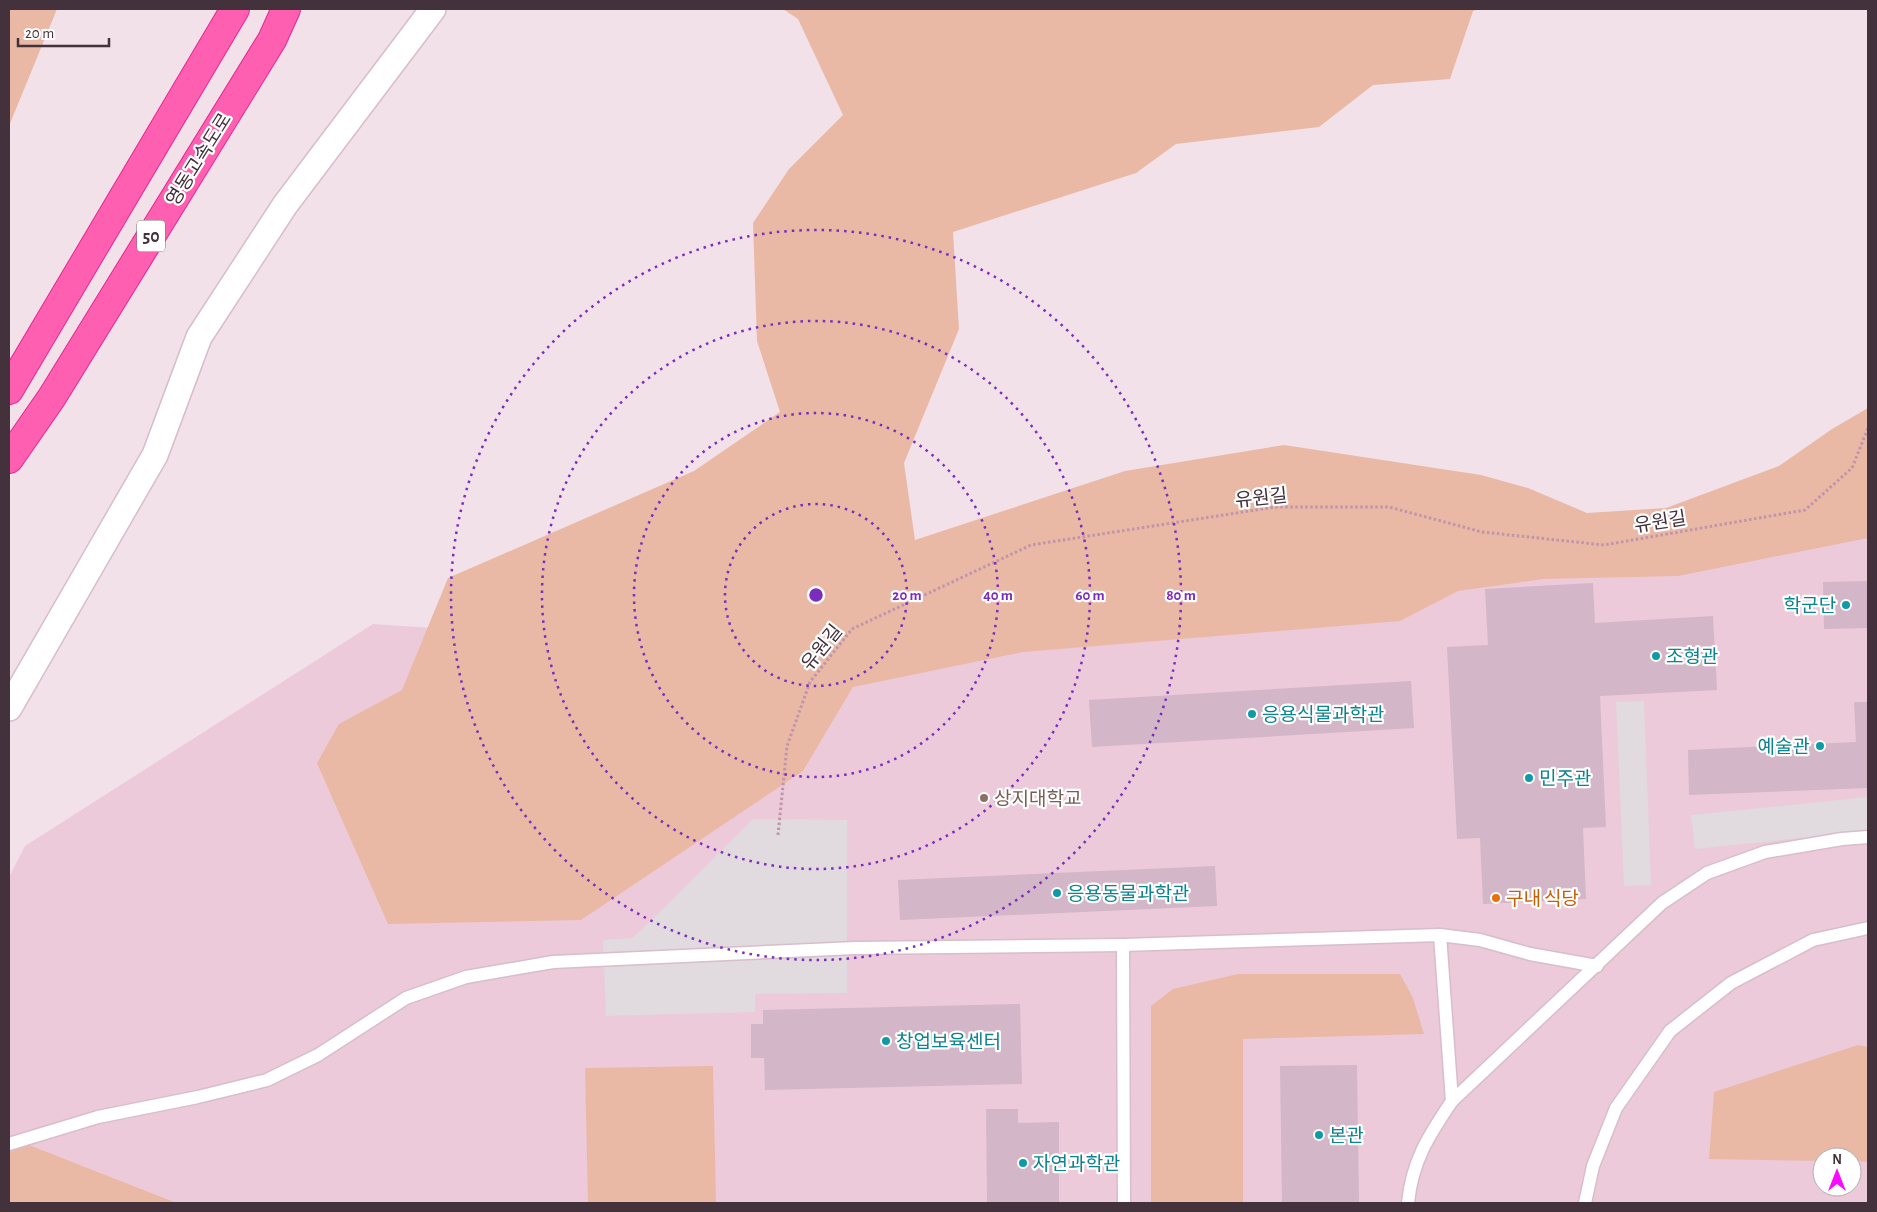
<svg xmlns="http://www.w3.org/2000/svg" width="1877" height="1212" font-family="'Alegreya Sans','Noto Sans KR',sans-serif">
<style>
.education{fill:#eccad9;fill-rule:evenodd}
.green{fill:#e9b9a6}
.parking{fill:#e1dade}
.building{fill:#d3b6c7}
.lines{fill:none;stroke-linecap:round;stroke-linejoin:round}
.lane-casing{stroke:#d8bdcb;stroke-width:15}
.street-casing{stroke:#d8bdcb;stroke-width:28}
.highway-casing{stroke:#e6278e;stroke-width:30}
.path{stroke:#c094ab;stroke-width:3;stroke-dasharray:2.5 2.5;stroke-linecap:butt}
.lane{stroke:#fff;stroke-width:12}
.street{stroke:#fff;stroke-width:25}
.highway{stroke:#ff5fb0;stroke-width:28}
.ring{fill:none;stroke:#7b2cbf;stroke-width:2.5;stroke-dasharray:2.5 5}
.culture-dot{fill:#0f9aa8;stroke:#fff;stroke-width:2}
.education-dot{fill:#8d6e63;stroke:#fff;stroke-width:2}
.food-dot{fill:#e8710a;stroke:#fff;stroke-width:2}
.labels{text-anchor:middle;stroke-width:4.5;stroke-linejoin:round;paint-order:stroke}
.shield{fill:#fff;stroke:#7b7076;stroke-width:1}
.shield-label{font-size:18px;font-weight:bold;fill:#43323b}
.street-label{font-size:19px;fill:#43323b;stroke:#fff}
.culture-label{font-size:19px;fill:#0d838f;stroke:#fff;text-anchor:start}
.education-label{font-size:19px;fill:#785e54;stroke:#fff;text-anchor:start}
.food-label{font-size:19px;fill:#c56008;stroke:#fff;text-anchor:start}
.centre{fill:#7b2cbf;stroke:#fff;stroke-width:2.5}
.ring-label{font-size:15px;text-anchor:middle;font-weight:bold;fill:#7b2cbf;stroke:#fff;stroke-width:4.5;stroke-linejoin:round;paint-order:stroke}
</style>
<rect width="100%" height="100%" fill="#f2e1e9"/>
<!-- education -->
<path class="education" d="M1868 487V1203H177L9 1137V877L25 846 373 624 896 659ZM1822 1157H1852V1187H1822Z"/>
<!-- green -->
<g class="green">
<path d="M9 9H57L9 126Z"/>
<path d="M783 9H1479L1473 11 1450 79 1373 85 1319 127 1176 144 1136 173 953 232 959 329 904 463 915 540 1125 471 1284 445 1481 475 1528 488 1587 513 1666 508 1779 466 1832 429 1868 408V538L1678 576 1543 579 1458 591 1400 621 1023 652 853 687 803 771 581 920 388 924 317 763 339 724 402 690 448 578 694 471 780 412 757 341 753 223 789 169 843 115 798 19Z"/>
<path d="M1238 974H1400L1413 998 1424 1034 1243 1039V1203H1151V1006L1173 989Z"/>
<path d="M1858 1045 1868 1047V1162L1852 1161V1157H1822V1161L1709 1159 1714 1092Z"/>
<path d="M713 1066 716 1203H588L585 1068Z"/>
<path d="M9 1137 177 1203H9Z"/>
</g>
<!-- parking -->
<g class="parking">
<path d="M1644 701 1651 885 1624 886 1616 702Z"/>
<path d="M1868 797V831L1695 849 1691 815Z"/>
<path d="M753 819 847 820V993L755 994V1012L606 1016 603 940 633 938Z"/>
</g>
<!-- building -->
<g class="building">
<path d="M1868 581V628L1824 629 1823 582Z"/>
<path d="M1593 583 1595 623 1713 616 1717 690 1600 696 1606 827 1583 828 1586 899 1483 904 1480 838 1457 839 1447 647 1488 645 1485 589Z"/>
<path d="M1411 681 1414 728 1092 747 1089 700Z"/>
<path d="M1854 702H1868V788L1689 795 1688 750 1856 742Z"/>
<path d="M1215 866 1217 906 900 920 898 880Z"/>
<path d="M1020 1004 1022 1084 765 1090 764 1058H751V1024H763V1010Z"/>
<path d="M1357 1065 1359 1203H1282L1280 1066Z"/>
<path d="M986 1109H1018V1123L1059 1122V1203H987Z"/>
</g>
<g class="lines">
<defs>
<g id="lane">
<path d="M1440 935 1452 1101"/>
<path d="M1123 945 1124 1203"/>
<path d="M9 1144 98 1117 198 1097 267 1080 318 1055 406 998 466 977 553 962 855 948 1123 945 1440 935 1480 940 1530 954 1597 966"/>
<path d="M1408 1203C1412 1161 1429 1135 1452 1101L1662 903 1707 873 1765 852 1842 839 1868 837"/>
<path d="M1585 1203 1593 1166 1616 1108 1670 1031 1731 983 1813 940 1868 928"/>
</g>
<path id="street" d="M9 708 155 455 199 337 285 205 433 9"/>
<g id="highway">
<path d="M9 390 235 9"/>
<path d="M9 459 52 397 272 40 286 9"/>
</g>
</defs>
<!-- lane casing -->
<use href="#lane" class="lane-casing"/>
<!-- street casing -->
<use href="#street" class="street-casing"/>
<!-- highway casing -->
<use href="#highway" class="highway-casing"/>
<!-- path -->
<path class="path" d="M778 835 787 746 810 682 852 629 1031 545 1275 507H1389L1482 532 1604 545 1805 510 1852 468 1868 428"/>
<!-- lane -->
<use href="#lane" class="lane"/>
<!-- street -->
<use href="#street" class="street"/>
<!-- highway -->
<use href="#highway" class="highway"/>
</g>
<!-- distance rings -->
<g class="ring">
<circle cx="816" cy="595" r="91"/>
<circle cx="816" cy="595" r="182"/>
<circle cx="816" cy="595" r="274"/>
<circle cx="816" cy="595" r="365"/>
</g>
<!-- markers -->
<g class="culture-dot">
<circle cx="1846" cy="605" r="5"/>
<circle cx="1656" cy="656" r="5"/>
<circle cx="1252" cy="714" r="5"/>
<circle cx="1820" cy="746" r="5"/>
<circle cx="1529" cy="778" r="5"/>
<circle cx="1057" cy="893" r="5"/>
<circle cx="886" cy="1041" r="5"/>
<circle cx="1319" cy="1135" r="5"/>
<circle cx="1023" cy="1163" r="5"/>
</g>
<circle class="education-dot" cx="984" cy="798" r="5"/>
<circle class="food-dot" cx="1496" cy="898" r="5"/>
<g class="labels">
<!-- shield labels -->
<rect class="shield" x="137" y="220.5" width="28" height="31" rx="4"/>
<g class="shield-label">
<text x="151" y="242">50</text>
</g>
<!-- street labels -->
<g class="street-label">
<text transform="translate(198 159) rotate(-58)" y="7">영동고속도로</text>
<text transform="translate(1261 497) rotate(-6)" y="7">유원길</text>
<text transform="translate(1660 521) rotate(-9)" y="7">유원길</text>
<text transform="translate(821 647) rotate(-51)" y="7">유원길</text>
</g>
<!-- culture labels -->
<g class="culture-label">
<text x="1836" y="612" text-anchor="end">학군단</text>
<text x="1666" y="663">조형관</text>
<text x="1262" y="721">응용식물과학관</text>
<text x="1810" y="753" text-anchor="end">예술관</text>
<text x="1539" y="785">민주관</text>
<text x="1067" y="900">응용동물과학관</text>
<text x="896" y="1048">창업보육센터</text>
<text x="1329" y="1142">본관</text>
<text x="1033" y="1170">자연과학관</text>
</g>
<!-- education labels -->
<g class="education-label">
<text x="994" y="805">상지대학교</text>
</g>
<!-- food labels -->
<g class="food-label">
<text x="1506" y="905">구내 식당</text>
</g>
</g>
<circle cx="816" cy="595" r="8" class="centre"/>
<g class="ring-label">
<text x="907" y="600">20 m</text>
<text x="998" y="600">40 m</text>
<text x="1090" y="600">60 m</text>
<text x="1181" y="600">80 m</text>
</g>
<!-- border -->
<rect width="1877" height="1212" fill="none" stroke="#43323b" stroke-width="20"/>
<!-- north arrow -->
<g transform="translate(1837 1172)"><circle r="24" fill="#ffffff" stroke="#b4adb1"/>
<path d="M0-4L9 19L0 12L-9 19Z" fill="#f90bff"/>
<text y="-8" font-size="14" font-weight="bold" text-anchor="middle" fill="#43323b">N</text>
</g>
<!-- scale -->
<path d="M18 38v8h91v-8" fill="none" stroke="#43323b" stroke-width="2.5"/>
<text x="25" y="38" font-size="15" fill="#43323b" stroke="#ffffff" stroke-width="4" paint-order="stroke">20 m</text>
</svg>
